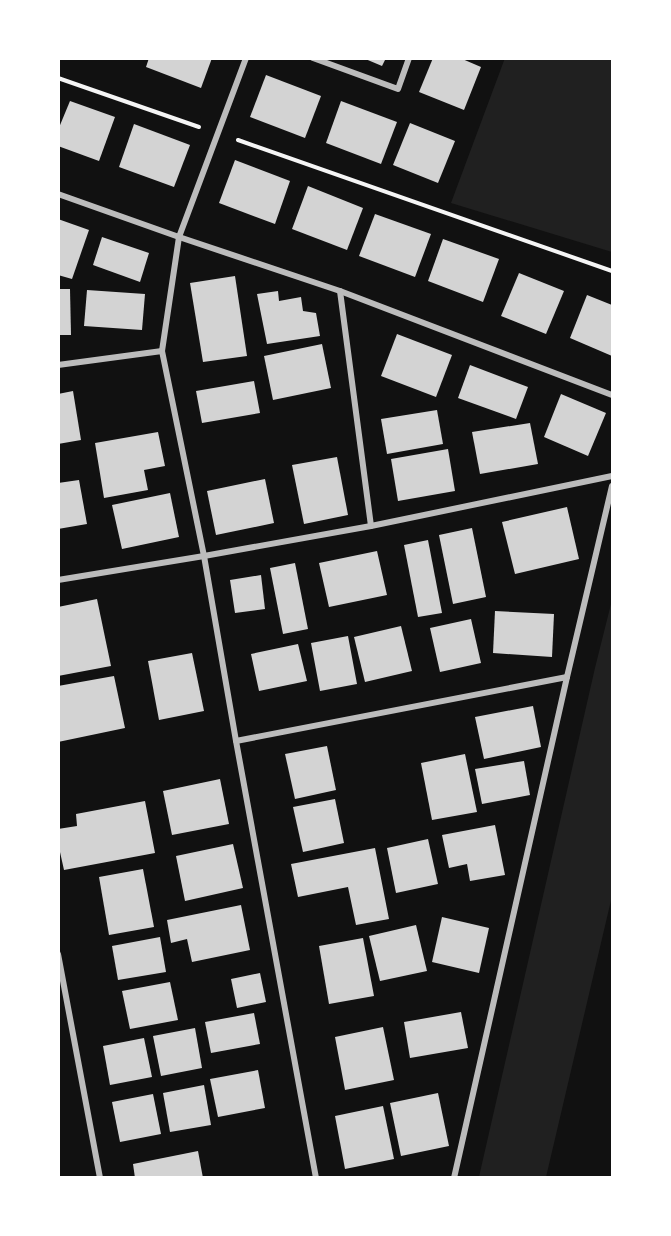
<svg xmlns="http://www.w3.org/2000/svg" width="671" height="1236" font-family="'Noto Sans',sans-serif">
<style>
.green{fill:#202020}
.building{fill:#d3d3d3}
.lines{fill:none;stroke-linecap:round;stroke-linejoin:round}
.path{stroke:#f5f5f5;stroke-width:4}
.minor{stroke:#bcbcbc;stroke-width:6}
</style>
<rect width="100%" height="100%" fill="#111"/>
<!-- green -->
<g class="green">
<path d="M505 58 612 59V252L451 203Z"/>
<path d="M612 600V896L546 1177H479L595 668Z"/>
</g>
<!-- building -->
<g class="building">
<path d="M149 58H212L201 88 146 67Z"/>
<path d="M363 58H386L382 66Z"/>
<path d="M433 58H460L481 67 464 110 419 92Z"/>
<path d="M266 75 321 96 305 138 250 117Z"/>
<path d="M70 101 115 117 99 161 58 146V130Z"/>
<path d="M341 101 397 122 381 164 326 143Z"/>
<path d="M410 123 455 141 438 183 393 165Z"/>
<path d="M134 124 190 145 174 187 119 167Z"/>
<path d="M235 160 290 181 275 224 219 203Z"/>
<path d="M308 186 363 208 347 250 292 229Z"/>
<path d="M375 214 431 234 415 277 359 256Z"/>
<path d="M58 219 89 230 72 279 58 275Z"/>
<path d="M102 237 149 253 140 282 93 265Z"/>
<path d="M443 239 499 259 483 302 428 281Z"/>
<path d="M519 273 564 291 546 334 501 316Z"/>
<path d="M235 276 247 356 203 362 190 283Z"/>
<path d="M58 289H70L71 335H58Z"/>
<path d="M87 290 145 294 142 330 84 326Z"/>
<path d="M278 291 279 301 301 297 303 311 316 313 320 336 267 344 257 294Z"/>
<path d="M587 295 612 305V356L570 338Z"/>
<path d="M397 334 452 355 436 397 381 376Z"/>
<path d="M322 344 331 388 273 400 264 356Z"/>
<path d="M470 365 528 387 516 419 458 398Z"/>
<path d="M254 381 260 413 202 423 196 391Z"/>
<path d="M73 391 81 440 58 444V394Z"/>
<path d="M561 394 606 413 588 456 544 437Z"/>
<path d="M437 410 443 444 387 454 381 419Z"/>
<path d="M530 423 538 464 480 474 472 432Z"/>
<path d="M158 432 165 466 144 470 148 490 104 498 95 443Z"/>
<path d="M448 449 455 491 398 501 391 459Z"/>
<path d="M337 457 348 515 304 524 292 465Z"/>
<path d="M265 479 274 523 216 535 207 491Z"/>
<path d="M79 480 87 524 58 529V483Z"/>
<path d="M170 493 179 537 122 549 112 505Z"/>
<path d="M567 507 579 559 515 574 502 522Z"/>
<path d="M472 528 486 597 453 604 439 535Z"/>
<path d="M428 540 442 613 418 617 404 545Z"/>
<path d="M377 551 387 595 329 607 319 563Z"/>
<path d="M295 563 308 629 283 634 270 568Z"/>
<path d="M261 575 265 609 235 613 230 580Z"/>
<path d="M97 599 111 666 58 676V607Z"/>
<path d="M495 611 554 614 552 657 493 653Z"/>
<path d="M471 619 481 663 440 672 430 628Z"/>
<path d="M401 626 412 671 365 682 354 637Z"/>
<path d="M348 636 357 684 320 691 311 643Z"/>
<path d="M298 644 307 681 259 691 251 654Z"/>
<path d="M192 653 204 711 159 720 148 661Z"/>
<path d="M114 676 125 728 58 742V686Z"/>
<path d="M533 706 541 747 484 759 475 717Z"/>
<path d="M327 746 336 790 295 799 285 754Z"/>
<path d="M465 754 477 812 432 820 421 763Z"/>
<path d="M524 761 530 795 482 804 475 769Z"/>
<path d="M220 779 229 824 172 835 163 791Z"/>
<path d="M335 799 344 843 303 852 293 807Z"/>
<path d="M145 801 155 853 64 870 58 843V829L77 826 76 814Z"/>
<path d="M495 825 505 875 470 881 467 864 449 868 442 835Z"/>
<path d="M428 839 438 884 396 893 387 848Z"/>
<path d="M233 844 243 888 185 901 176 856Z"/>
<path d="M375 848 389 919 356 925 348 887 298 897 291 864Z"/>
<path d="M143 869 154 927 109 935 99 877Z"/>
<path d="M241 905 250 950 192 962 187 939 171 943 167 920Z"/>
<path d="M442 917 489 928 479 973 432 962Z"/>
<path d="M416 925 427 971 380 981 369 936Z"/>
<path d="M160 937 166 972 118 980 112 946Z"/>
<path d="M363 938 374 996 329 1004 319 946Z"/>
<path d="M260 973 266 1002 237 1008 231 979Z"/>
<path d="M170 982 178 1020 130 1029 122 991Z"/>
<path d="M461 1012 468 1048 410 1058 404 1022Z"/>
<path d="M254 1013 260 1044 211 1053 205 1022Z"/>
<path d="M383 1027 394 1080 345 1090 335 1037Z"/>
<path d="M195 1028 202 1068 161 1076 153 1036Z"/>
<path d="M144 1038 152 1077 110 1085 103 1046Z"/>
<path d="M258 1070 265 1108 218 1117 210 1079Z"/>
<path d="M204 1085 211 1125 170 1132 163 1093Z"/>
<path d="M438 1093 449 1146 401 1156 390 1103Z"/>
<path d="M153 1094 161 1134 120 1142 112 1102Z"/>
<path d="M383 1106 394 1159 345 1169 335 1116Z"/>
<path d="M198 1151 203 1178H135L133 1164Z"/>
</g>
<g class="lines">
<!-- path -->
<g class="path">
<path d="M58 78 199 127"/>
<path d="M238 140 612 271"/>
</g>
<!-- minor -->
<g class="minor">
<path d="M246 58 179 237 162 351 204 556 236 741 316 1178"/>
<path d="M313 58 398 89 409 58"/>
<path d="M58 194 179 237 340 291 612 395"/>
<path d="M340 291 371 526"/>
<path d="M58 365 162 351"/>
<path d="M58 580 204 556 371 526 612 476"/>
<path d="M236 741 567 677"/>
<path d="M58 954 100 1178"/>
<path d="M454 1178 567 677 612 486"/>
</g>
</g>
<!-- border -->
<rect width="671" height="1236" fill="none" stroke="#ffffff" stroke-width="120"/>
</svg>
